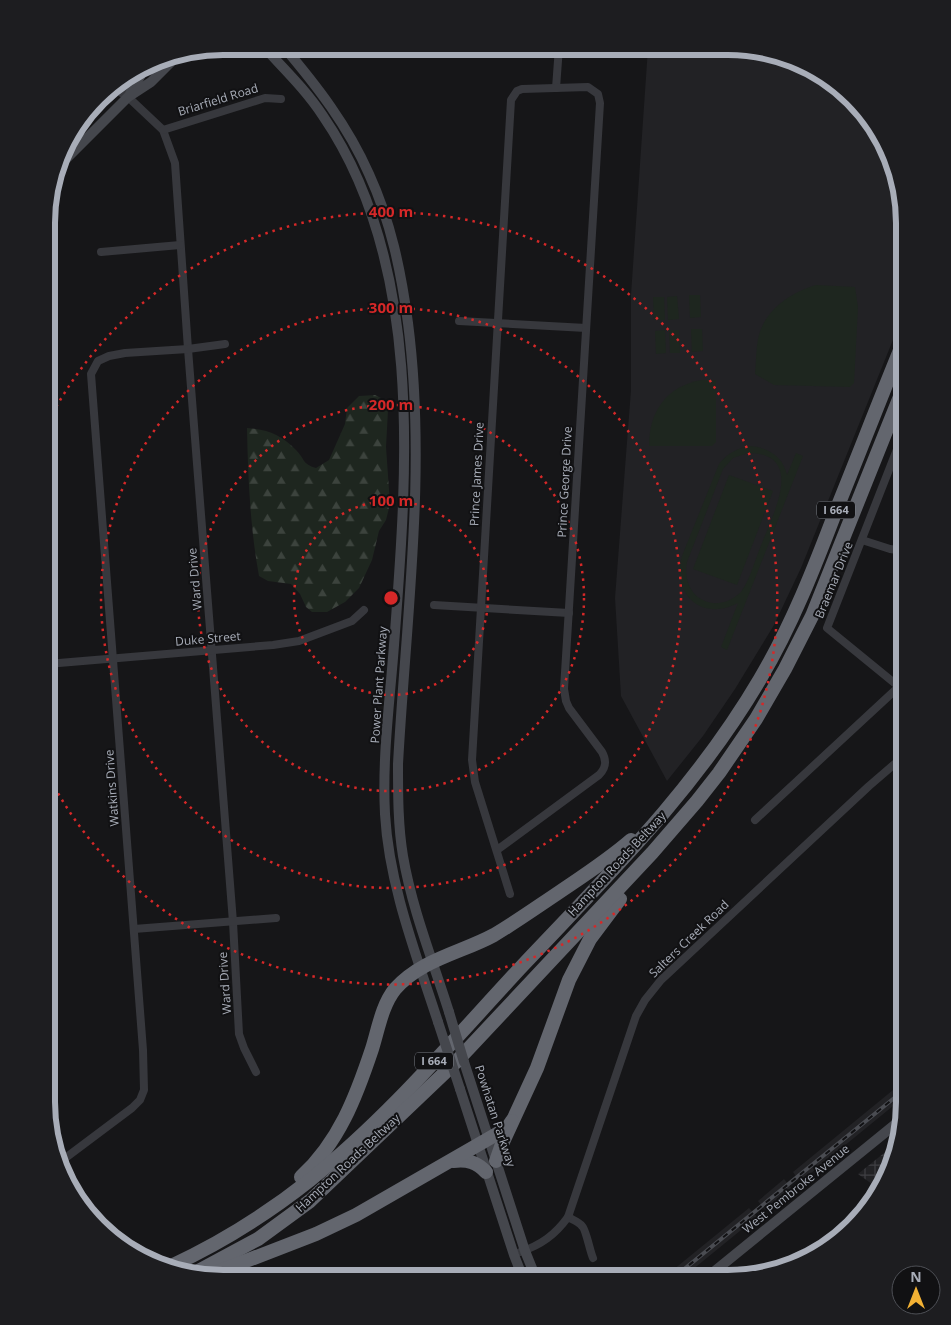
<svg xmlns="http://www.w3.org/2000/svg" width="951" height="1325" font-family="'Open Sans',sans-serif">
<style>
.built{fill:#222225}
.industrial{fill:url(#industrial-grid)}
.forest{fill:url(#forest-firs)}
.pitch{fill:#1e261f;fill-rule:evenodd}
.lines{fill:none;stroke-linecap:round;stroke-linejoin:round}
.minor{stroke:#37383d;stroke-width:8}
.secondary{stroke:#45474d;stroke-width:10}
.motorway{stroke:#63666e;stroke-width:14}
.rail-casing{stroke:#4a4c52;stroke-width:4}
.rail{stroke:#111113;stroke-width:2;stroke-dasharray:5.5;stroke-linecap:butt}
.secondary-bridge{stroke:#45474d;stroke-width:10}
.ring{fill:none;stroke:#d62828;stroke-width:2.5;stroke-dasharray:2.5 5}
.labels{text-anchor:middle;stroke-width:4;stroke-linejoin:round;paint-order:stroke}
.shield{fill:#111113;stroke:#7b7e86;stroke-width:1}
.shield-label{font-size:11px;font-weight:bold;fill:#a8adb8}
.street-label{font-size:12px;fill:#a8adb8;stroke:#111113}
.rim{fill:none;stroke:#a8adb8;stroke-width:6}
.centre{fill:#d62828;stroke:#111113;stroke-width:2.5}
.ring-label{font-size:15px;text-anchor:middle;font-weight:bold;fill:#d62828;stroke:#111113;stroke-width:4;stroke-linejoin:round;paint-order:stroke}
</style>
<defs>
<pattern id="industrial-grid" width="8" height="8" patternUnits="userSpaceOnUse" patternTransform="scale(1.25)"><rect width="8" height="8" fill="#222225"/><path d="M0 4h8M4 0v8" fill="none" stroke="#3f3f43"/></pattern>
<pattern id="forest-firs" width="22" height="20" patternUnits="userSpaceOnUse" patternTransform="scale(1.25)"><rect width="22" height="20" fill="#1e261f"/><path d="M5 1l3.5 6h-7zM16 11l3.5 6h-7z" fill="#3c433d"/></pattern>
</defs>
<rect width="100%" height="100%" fill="#161618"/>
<!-- built -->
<g class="built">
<path d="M648 48H751L835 83 887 145 905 223V310L801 568 774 625 735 689 703 736 667 781 621 696 615 598 631 390V295Z"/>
<path d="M904 1081V1097L800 1182 793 1172Z"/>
<path d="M784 1179 792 1189 765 1210 758 1201Z"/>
<path d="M749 1208 757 1217 681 1279H662Z"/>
</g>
<!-- industrial -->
<g class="industrial">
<path d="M905 763 904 782 894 772Z"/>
<path d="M894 1145 879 1189 858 1174Z"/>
</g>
<!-- forest -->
<path class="forest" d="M375 395 385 400 388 410 386 447 390 504 386 520 379 531 372 560 359 588 345 602 327 612H312L306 607 300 594 291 584 268 581 259 576C250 527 248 477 247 428 269 430 280 434 296 450 305 459 302 464 316 468L329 460 345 424 347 408 359 396Z"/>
<!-- pitch -->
<g class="pitch">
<path d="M816 285 855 287 858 307 854 383 850 387 774 385 755 374C756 363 756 350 758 339 764 310 790 293 816 285Z"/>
<path d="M689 295H700L701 317 690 318Z"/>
<path d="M677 296 679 319 668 320 667 297Z"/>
<path d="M653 297H664L665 320H654Z"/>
<path d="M691 329H702L703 351 692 352Z"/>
<path d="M665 330 666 353 656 354 655 331Z"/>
<path d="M669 330H679L680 353H670Z"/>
<path d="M702 380H716V442L712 446H649C649 412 666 386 702 380Z"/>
<path d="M751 446C769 448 783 457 787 475L796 453 803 456 727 650 721 647 738 603C703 622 671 595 682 556L719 464C728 453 737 448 751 446ZM748 453C806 453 773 514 762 543 755 559 751 578 741 592 715 617 680 597 687 562L723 469 733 458Z"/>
<path d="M729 475 773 491 737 585 693 569Z"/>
</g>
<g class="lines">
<!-- minor -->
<g class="minor">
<path d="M120 83 127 95"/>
<path d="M112 87 128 97 163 130 175 163 188 349 233 922 239 1034 244 1048 256 1072"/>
<path d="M556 88 559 47"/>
<path d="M163 130 265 98 281 99"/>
<path d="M101 252 180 245"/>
<path d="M459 321 586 328"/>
<path d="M862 540 890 549 905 551"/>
<path d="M434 605 569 613"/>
<path d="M47 664 273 645 299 641 352 621 364 610"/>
<path d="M898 686 827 628 905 429"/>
<path d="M755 820 905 681"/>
<path d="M497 850 599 775C606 768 607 761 602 752L569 708 566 701 564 689 600 103 598 94 588 87 522 89 517 91 511 100 472 760 475 782 510 894"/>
<path d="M134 929 276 918"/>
<path d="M60 1162 132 1108 140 1100 144 1090 143 1050 91 374 98 361 109 356 125 353 188 349 225 344"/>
<path d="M568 1217C573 1220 579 1222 582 1226 586 1229 590 1252 593 1258"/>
<path d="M520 1252C541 1245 555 1235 568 1217L636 1016 645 1000 661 980 869 786 905 755"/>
</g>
<!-- secondary -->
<g class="secondary">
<path d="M263 46C284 69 306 90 323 116 425 265 407 473 394 645 390 700 382 757 385 814 389 885 416 954 438 1022"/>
<path d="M283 46C317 86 348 126 369 174 391 222 401 271 408 323 427 470 406 617 398 764 398 795 398 826 403 856 412 909 433 961 449 1012"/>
<path d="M130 94 142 73 151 65"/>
<path d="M59 166 128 97 151 82 180 53"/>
<path d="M464 1062 525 1251 536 1278"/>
<path d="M460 1089 514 1255 523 1278"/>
<path d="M705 1279 903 1118"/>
</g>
<!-- motorway -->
<g class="motorway">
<path d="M453 1161C467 1159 477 1162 486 1172"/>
<path d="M496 1161 502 1144 537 1068 569 980 590 939 620 899"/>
<path d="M301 1177C339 1142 356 1097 372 1049 378 1030 382 1005 395 989 422 959 461 953 494 935 516 922 537 907 558 893 583 876 608 860 631 840"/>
<path d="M171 1266C221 1243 267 1214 310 1180 389 1117 455 1038 524 964 610 873 696 788 760 679 792 625 815 566 837 508 860 451 882 394 905 338"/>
<path d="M193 1274 258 1239 310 1201 456 1062 652 853 697 801 719 773 756 719 785 669 812 616 905 384"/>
<path d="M207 1276 316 1234 356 1215 502 1131 508 1127 512 1121"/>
</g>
<defs>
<path id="rail" d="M672 1279 904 1090"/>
</defs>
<!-- rail casing -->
<use href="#rail" class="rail-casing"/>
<!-- rail -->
<use href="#rail" class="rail"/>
<!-- secondary-bridge -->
<g class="secondary-bridge">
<path d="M449 1012 464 1062"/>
<path d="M438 1022 460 1089"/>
</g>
</g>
<!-- distance rings -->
<g class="ring">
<circle cx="391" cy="598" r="97"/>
<circle cx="391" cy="598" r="193"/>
<circle cx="391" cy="598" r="290"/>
<path d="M49 420A386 386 0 1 1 47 773"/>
</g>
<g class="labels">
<!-- shield labels -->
<g class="shield">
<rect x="817" y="501.5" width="38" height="17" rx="4"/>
<rect x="415" y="1052.5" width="38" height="17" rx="4"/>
</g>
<g class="shield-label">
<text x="836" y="514">I 664</text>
<text x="434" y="1065">I 664</text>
</g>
<!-- street labels -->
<g class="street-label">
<text transform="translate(218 100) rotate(-17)" y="4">Briarfield Road</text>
<text transform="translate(477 474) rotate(-87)" y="4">Prince James Drive</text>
<text transform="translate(565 482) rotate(-87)" y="4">Prince George Drive</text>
<text transform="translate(195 579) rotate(-95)" y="4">Ward Drive</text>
<text transform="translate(834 580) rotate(-68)" y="4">Braemar Drive</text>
<text transform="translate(208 639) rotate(-5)" y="4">Duke Street</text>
<text transform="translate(379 685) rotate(-86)" y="4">Power Plant Parkway</text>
<text transform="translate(112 788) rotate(-94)" y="4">Watkins Drive</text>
<text transform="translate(617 864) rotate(-47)" y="4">Hampton Roads Beltway</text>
<text transform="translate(689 939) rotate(-44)" y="4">Salters Creek Road</text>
<text transform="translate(225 983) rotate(-94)" y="4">Ward Drive</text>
<text transform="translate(495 1116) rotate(72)" y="4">Powhatan Parkway</text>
<text transform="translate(348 1163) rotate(-43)" y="4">Hampton Roads Beltway</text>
<text transform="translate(796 1189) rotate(-39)" y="4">West Pembroke Avenue</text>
</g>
</g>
<!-- crop -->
<path d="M0 0H951V1325H0ZM223 55H728A168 168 0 0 1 896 223V1102A168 168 0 0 1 728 1270H223A168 168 0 0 1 55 1102V223A168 168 0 0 1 223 55Z" fill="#1d1d20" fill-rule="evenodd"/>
<path class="rim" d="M223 55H728A168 168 0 0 1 896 223V1102A168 168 0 0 1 728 1270H223A168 168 0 0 1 55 1102V223A168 168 0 0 1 223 55Z"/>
<circle cx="391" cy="598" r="8" class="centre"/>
<g class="ring-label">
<text x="391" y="217">400 m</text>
<text x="391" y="313">300 m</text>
<text x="391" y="410">200 m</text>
<text x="391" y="506">100 m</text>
</g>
<!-- north arrow -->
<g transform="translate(916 1290)"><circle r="24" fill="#111113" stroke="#4d4f55"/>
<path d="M0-4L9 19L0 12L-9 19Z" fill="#f2b134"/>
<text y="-8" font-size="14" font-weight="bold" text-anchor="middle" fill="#a8adb8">N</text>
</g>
</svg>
